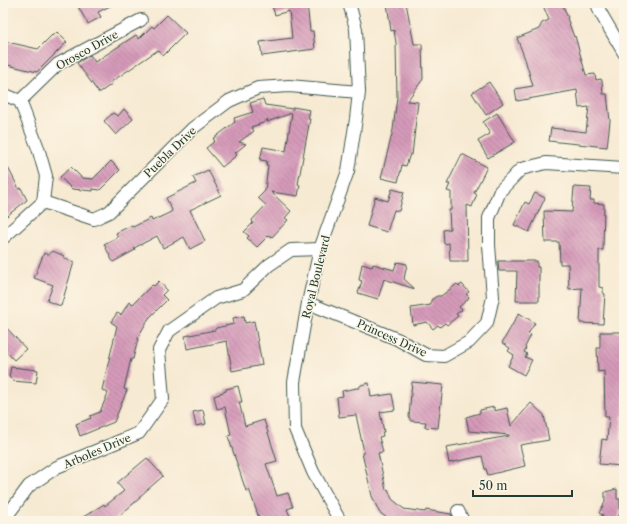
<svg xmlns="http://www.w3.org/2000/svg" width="627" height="524" font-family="'Libre Caslon Text',serif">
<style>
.building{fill:url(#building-back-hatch)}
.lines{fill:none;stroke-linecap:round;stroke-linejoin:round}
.minor-casing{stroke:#3f574c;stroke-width:14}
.minor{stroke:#fff;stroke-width:12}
.labels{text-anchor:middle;stroke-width:3;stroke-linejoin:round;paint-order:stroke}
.street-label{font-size:11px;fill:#1f3d34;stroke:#fcf5e5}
</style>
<defs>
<pattern id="building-back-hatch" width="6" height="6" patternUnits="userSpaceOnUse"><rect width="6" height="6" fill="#d59ab9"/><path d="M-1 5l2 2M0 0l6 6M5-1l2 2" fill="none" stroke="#ac7f97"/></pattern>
</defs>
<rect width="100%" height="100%" fill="#fcf5e5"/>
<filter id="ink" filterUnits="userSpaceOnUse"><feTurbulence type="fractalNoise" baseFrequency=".025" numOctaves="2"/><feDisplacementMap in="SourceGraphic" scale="8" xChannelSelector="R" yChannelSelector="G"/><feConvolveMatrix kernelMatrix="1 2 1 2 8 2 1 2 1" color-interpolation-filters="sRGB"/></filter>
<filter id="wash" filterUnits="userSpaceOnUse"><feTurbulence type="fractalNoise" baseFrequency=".012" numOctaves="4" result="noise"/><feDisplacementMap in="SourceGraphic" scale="16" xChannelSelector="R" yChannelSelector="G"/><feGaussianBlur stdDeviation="0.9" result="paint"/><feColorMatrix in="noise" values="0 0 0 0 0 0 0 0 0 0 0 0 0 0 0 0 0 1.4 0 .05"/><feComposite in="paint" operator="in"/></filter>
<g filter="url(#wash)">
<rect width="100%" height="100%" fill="#f7ead3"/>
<g id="blocks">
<!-- building -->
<g class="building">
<path d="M76 3H116L98 12 101 17 88 24Z"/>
<path d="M271 3H307L310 31H313L315 49 262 56 260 42 292 38 289 11 275 15Z"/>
<path d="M387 3H406L414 44H422L423 79 407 101 418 102 412 155 410 154 406 166 402 165 398 182 381 178 393 130 397 97 396 43 394 30 391 31Z"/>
<path d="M542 3H562L568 18H567L574 37 575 36 586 75 595 74 596 80 601 79 602 81 603 94H607L610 121 607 147 549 141 551 128 586 132 589 107 579 108 577 90 517 101 515 89 533 86 525 59 517 38 539 29 542 23 549 20Z"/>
<path d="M167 15 186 33 163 56 158 50 111 82 112 84 99 93 77 63 90 55 95 62 136 35 139 39 152 26 154 28Z"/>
<path d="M57 32 67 42 37 72 3 64V41L38 49 52 35 53 36Z"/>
<path d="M489 82 503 103 486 115 472 93Z"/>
<path d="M263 99 265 105 293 109V107L310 110 308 119H310L298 184 300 185 298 196 271 192 291 211 285 218 288 220 272 237 269 235 257 247 247 238 249 236 244 232 253 223 252 220 266 205 258 198 265 191 268 165H266L267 161 260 160 263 147 286 151 292 113 267 122 268 119 263 123 251 127 254 131 239 142 246 144 235 153 237 155 222 167 206 148 215 141 213 139 235 122 234 118 253 112 250 103Z"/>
<path d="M124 109 133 119 116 135 104 121 113 113 118 116Z"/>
<path d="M497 113 515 142 488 158 478 141 490 134 483 122Z"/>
<path d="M462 154 487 167 474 193 477 194 472 207 467 205 468 261H450L449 243 444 244 443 230 450 229 449 210H451V192L447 191 450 184H447Z"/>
<path d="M3 158 19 189 21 188 27 200 3 219Z"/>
<path d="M111 161 120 170 100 190 93 189V191L72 189 60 177 71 167 82 178 93 179Z"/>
<path d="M208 170 221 195 190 210 205 241 190 249 184 237 163 248 157 236 134 248 135 250 113 262 104 244 118 237 116 233 132 225 133 227 151 218 152 221 171 212 172 210 166 198 196 183 193 177Z"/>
<path d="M574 187 591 188 590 200H594V203L604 204 603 250H599V287L603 288V293L605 294 603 324 580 323 582 288 569 289 568 264H560L559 242H545L544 211 572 212Z"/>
<path d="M392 189 404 192 399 211 394 210 387 232 367 226 375 197 388 201Z"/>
<path d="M535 193 545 198 529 232 514 225 525 202 529 204Z"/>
<path d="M53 251 64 256V258L74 262 61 306 47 301 53 285 34 278 44 253 48 255Z"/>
<path d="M498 261H537V267H539V301H516L517 271H499Z"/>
<path d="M397 262 407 264 404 279 415 289 384 279 378 299 358 293 362 281 359 280 362 264 372 267 373 264 394 270Z"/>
<path d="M159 281 167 290 162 295 167 300 149 318 139 335 133 359H131L124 389 127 390 114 422 80 436 76 424 91 418 90 416 100 412 108 393 102 390 117 326 111 322 117 313 121 315 129 302 133 304 152 285 154 286Z"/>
<path d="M457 284 459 286 462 284 469 292 466 294 469 297 468 299 459 307 462 310 456 314 458 316 447 325 445 323 440 327 438 325 433 329 427 322 413 325 411 308 431 305V300L437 296H441Z"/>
<path d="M519 313 535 323 528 334 531 335 525 347 526 348 524 352 527 354 525 357 532 360 524 375 508 366 514 355 508 351 510 348 502 343Z"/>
<path d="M244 316 245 323 254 321 262 365 232 371 227 341 187 349 185 336 215 330 216 328 234 324 233 318Z"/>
<path d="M3 324 26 349 14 360 3 348Z"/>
<path d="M600 332H623L624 416H622L621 440H623L624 452 621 466 599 464 602 439 607 440 609 417H605L604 371 598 372 597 348H600Z"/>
<path d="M11 367 38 370 36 383 13 381 9 377Z"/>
<path d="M412 382 443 385 438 428 425 427 426 422 411 421 409 417Z"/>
<path d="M369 383 371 397 392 394 395 410 380 412 384 432H382L383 436 379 437 383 452 378 453 386 490 388 489 392 499 404 509 425 512 426 510 451 514 455 521H391L379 512 372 496 362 453 364 452 356 415 339 417 337 397 343 396 342 391 357 388H359L361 385Z"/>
<path d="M238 386 242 402H239L245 426 264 420 277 461 266 464 277 496 288 493 293 507 287 509 292 521H260L249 489 246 491 228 436 231 435 225 407 217 409 214 396 220 394V393L226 391V389Z"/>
<path d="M531 403 544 415 549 440 520 445 525 466 488 475 486 469H485L482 456 449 463 446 447 509 436V435L469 431 466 417 480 413V410L494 407V411L507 408 511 426Z"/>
<path d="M203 410 206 424 196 426 193 412Z"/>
<path d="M147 458 163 476 139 497 140 498 113 521H77L104 504 105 506 124 491 117 483Z"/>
<path d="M617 489V499H620V513L616 521H599L603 515 599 513 605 502V492Z"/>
</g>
</g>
</g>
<g filter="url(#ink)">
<use href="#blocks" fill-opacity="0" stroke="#3f574c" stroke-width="1"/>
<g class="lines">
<defs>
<g id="minor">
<path d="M597 3 600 12 624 53"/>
<path d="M3 94 20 101 38 148 46 176 43 202"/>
<path d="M20 101 58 64 141 20"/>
<path d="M3 238 43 202 94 219 109 212 193 128 229 101 258 88 289 86 359 92"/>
<path d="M308 303 397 339 426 355 444 356 469 342 487 323 493 297 489 245V218L500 191 521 169 546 163 624 168"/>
<path d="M458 511 463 521"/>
<path d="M3 521 29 486 57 467 139 433 163 399 159 350 169 331 216 298 243 290 269 265 291 250 320 249"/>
<path d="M340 521 313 472 295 429 294 382 308 303 320 249 348 171 356 119 359 92 356 29 349 3"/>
</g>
</defs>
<!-- minor casing -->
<use href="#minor" class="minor-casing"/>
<!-- minor -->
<use href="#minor" class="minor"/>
</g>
</g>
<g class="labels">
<!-- street labels -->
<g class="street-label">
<text transform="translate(87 50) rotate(-29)" y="4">Orosco Drive</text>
<text transform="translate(170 152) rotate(-44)" y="4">Puebla Drive</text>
<text transform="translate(316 277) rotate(-76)" y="4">Royal Boulevard</text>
<text transform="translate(392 338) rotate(24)" y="4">Princess Drive</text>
<text transform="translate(97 451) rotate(-23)" y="4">Arboles Drive</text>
</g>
</g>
<!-- margin -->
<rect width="627" height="524" fill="none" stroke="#fcf5e5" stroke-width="16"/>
<!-- scale -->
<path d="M473 490v6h99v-6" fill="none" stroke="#1f3d34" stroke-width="2"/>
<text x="479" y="490" font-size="12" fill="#1f3d34" stroke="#fcf5e5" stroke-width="3" paint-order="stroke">50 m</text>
</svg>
